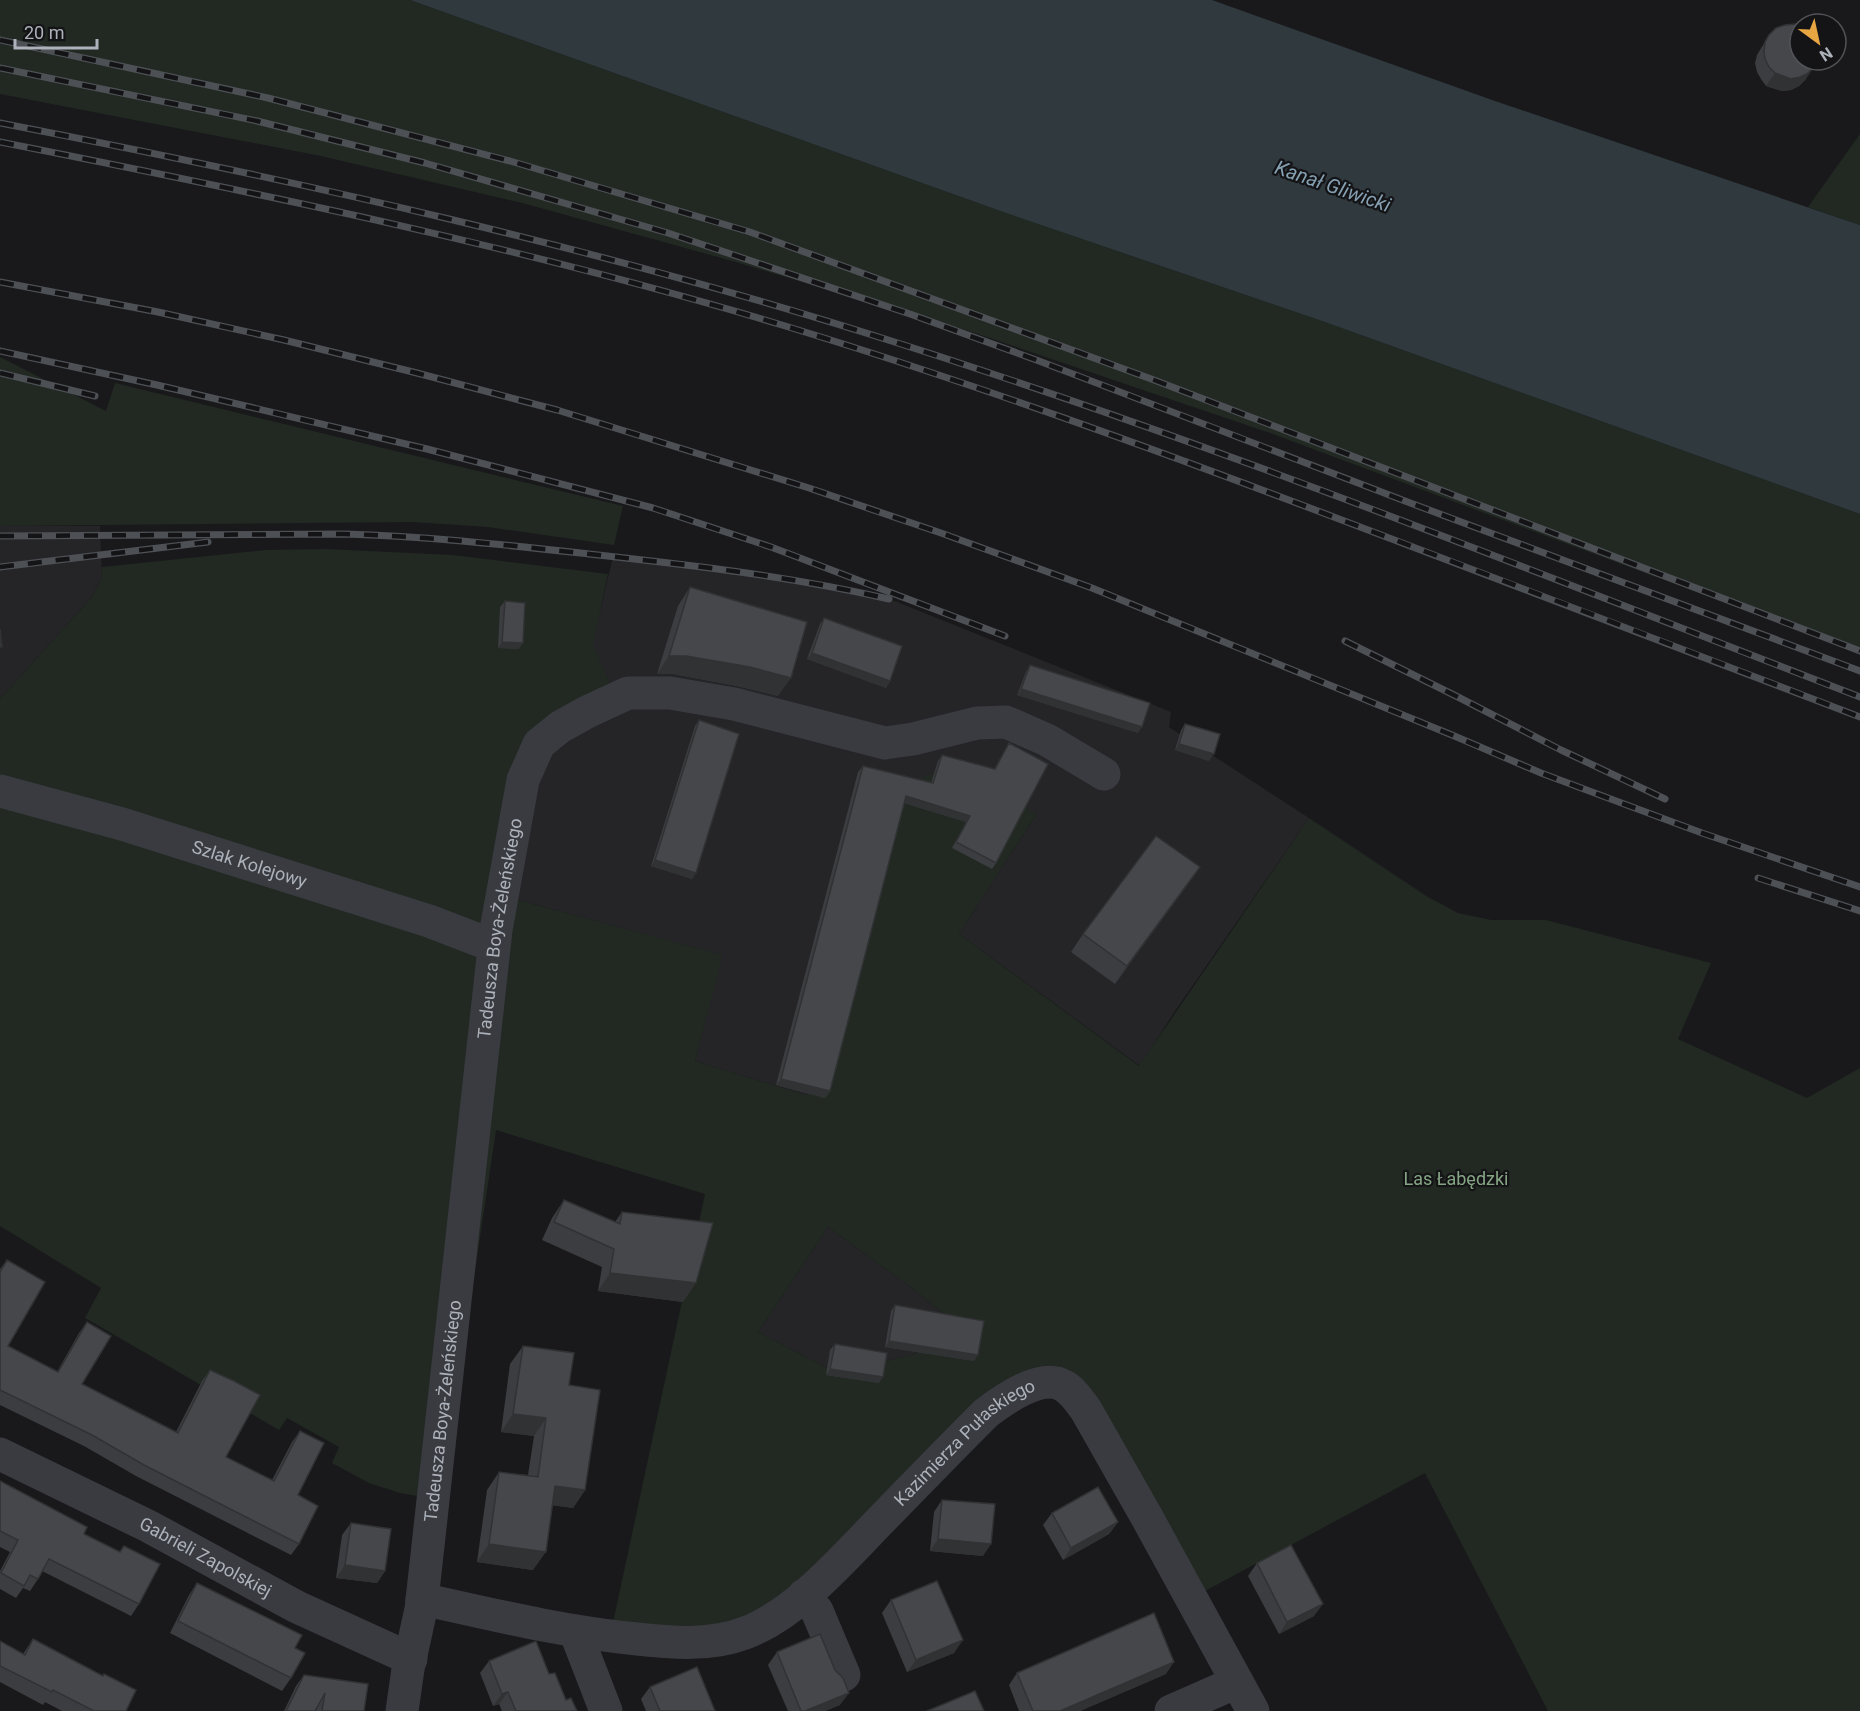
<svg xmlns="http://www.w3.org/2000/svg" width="1860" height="1711" font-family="Roboto,sans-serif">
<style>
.built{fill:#252528}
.green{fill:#212922;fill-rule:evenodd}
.water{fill:#2f393e}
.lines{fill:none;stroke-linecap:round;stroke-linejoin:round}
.minor{stroke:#3a3b40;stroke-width:33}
.rail-casing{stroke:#4d5055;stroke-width:7}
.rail{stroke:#141416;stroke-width:4.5;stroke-dasharray:14;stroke-linecap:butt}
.wall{fill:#3c3d40}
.shaded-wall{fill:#313234}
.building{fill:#46474b;stroke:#313234;stroke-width:1.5}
.labels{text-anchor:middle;stroke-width:4.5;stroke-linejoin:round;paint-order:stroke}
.street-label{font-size:18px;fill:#acb1ba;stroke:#141416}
.park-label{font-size:18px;fill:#84a484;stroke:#141416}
.water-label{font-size:20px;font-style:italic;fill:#85a0b2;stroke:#141416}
</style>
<rect width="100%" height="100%" fill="#19191b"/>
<!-- built -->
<g class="built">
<path d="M0 526H100L102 578 92 597 0 699Z"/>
<path d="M613 557 724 569 784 578 842 588 892 600 1171 712 1169 727 1309 818 1175 1011 1140 1066 959 934 1036 815 911 782 806 1095 695 1061 722 955 492 893 527 753 616 701 592 644Z"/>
<path d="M828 1227 912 1288 945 1315 915 1354 837 1373 758 1332Z"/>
</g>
<!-- green -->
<g class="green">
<path d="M0 0H410L1006 213 1322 321 1860 514V653L1270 433 969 331 725 259 526 204 321 156 0 94Z"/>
<path d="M1860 134V225L1808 207Z"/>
<path d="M0 357 106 411 115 383 623 506 614 545 488 527 412 522 0 526Z"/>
<path d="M326 549 453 555 608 574 593 644 617 701 548 735 492 893 723 955 695 1061 806 1095 911 782 963 763 1036 815 959 934 1139 1066 1309 818 1428 897 1458 913 1491 920H1546L1711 963 1678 1039 1807 1098 1860 1068V1711H1548L1425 1473 1177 1606 1142 1534 1066 1408 1055 1398 1021 1401 778 1626 590 1649 614 1618 705 1194 496 1130 449 1446 423 1497 400 1493 369 1483 332 1463 339 1447 287 1418 279 1430 85 1318 101 1288 0 1226V699L92 597 102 578V567L265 550ZM828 1227 912 1288 945 1315 915 1354 837 1373 758 1332Z"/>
</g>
<!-- water -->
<path class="water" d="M410 0H1212L1495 101 1860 225V514L1322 321 1006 213Z"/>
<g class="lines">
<!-- minor -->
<g class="minor">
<path id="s1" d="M0 791 122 824 429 921 494 946"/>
<path id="s2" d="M0 1454 148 1526 297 1607 411 1659"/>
<path d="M804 1595 817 1611 844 1675"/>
<path id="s3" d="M422 1599C494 1615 564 1632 637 1639 673 1643 711 1646 745 1633 796 1614 843 1559 881 1520 916 1484 951 1448 986 1413 1003 1400 1042 1372 1064 1386 1073 1391 1080 1402 1086 1410L1149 1521 1253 1711"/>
<path d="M575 1631 606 1711"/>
<path id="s4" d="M402 1711 408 1669 421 1609 496 930 523 780 539 744 560 727 587 712 628 693H670L734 704 885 743 913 739 977 723 1006 722 1047 740 1104 774"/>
<path d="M1171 1711 1237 1682"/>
</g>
<defs>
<g id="rail">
<path d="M0 40 268 98 510 161 750 232 1154 380 1860 651"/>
<path d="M0 68 257 121 425 163 668 233 910 314 1039 361 1405 501 1860 671"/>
<path d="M0 123C305 182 608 250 904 345 1227 448 1543 575 1860 697"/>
<path d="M0 142C263 194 526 248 782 325 973 383 1160 451 1347 522 1518 586 1689 651 1860 717"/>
<path d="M0 282 158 312 284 340 417 373 557 410 809 488 941 533 1092 588 1452 735 1541 773 1702 833 1860 887"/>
<path d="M0 351 157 385 427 449 653 508 771 547 1005 636"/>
<path d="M0 373 95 396"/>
<path d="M0 536 344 534C426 536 507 545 589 554 690 565 790 576 889 599"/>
<path d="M0 567 208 542"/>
<path d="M1345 641 1458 697 1561 750 1665 799"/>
<path d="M1758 878 1860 911"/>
</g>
</defs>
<!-- rail casing -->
<use href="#rail" class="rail-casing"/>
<!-- rail -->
<use href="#rail" class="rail"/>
</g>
<!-- wall -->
<g class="wall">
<path d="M1769 35 1806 79 1799 86 1791 90 1782 91 1766 86 1761 79 1757 72 1755 63 1757 55Z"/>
<path d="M690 587 778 696 737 686 673 674H657L678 606Z"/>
<path d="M505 601 519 649 498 648 500 607Z"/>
<path d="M824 618 890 681 886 688 807 659 820 624Z"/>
<path d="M1030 665 1138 733 1017 695 1026 672Z"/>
<path d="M699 720 696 873 692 879 651 866 695 726Z"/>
<path d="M1185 724 1209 761 1175 750 1181 730Z"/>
<path d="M1009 743 996 863 992 869 952 848 966 822 904 803 830 1091 825 1098 776 1085 858 772 863 766 931 783 938 761 942 755 994 769Z"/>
<path d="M1200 867 1115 984 1071 952 1083 934Z"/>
<path d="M564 1200 615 1222 622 1212 683 1302 598 1291 602 1267 542 1240 552 1218Z"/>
<path d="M7 1260 8 1346 57 1372 79 1333 87 1322 82 1384 176 1432 202 1381 210 1370 226 1457 272 1480 292 1442 300 1431 298 1495 299 1544 291 1555 136 1476 84 1446 0 1405V1269Z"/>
<path d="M895 1305 974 1361 885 1347 891 1311Z"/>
<path d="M835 1344 879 1383 826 1375 830 1350Z"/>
<path d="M523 1346 569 1385 585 1490 573 1508 552 1505 533 1570 477 1562 487 1490 499 1472 528 1475 534 1436 501 1432 510 1364Z"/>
<path d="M0 1481 84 1534 119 1552 124 1546 139 1604 131 1616 42 1571 38 1579 30 1591 23 1588 16 1598 0 1589V1571L10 1552 0 1547Z"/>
<path d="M942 1500 983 1556 930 1551 934 1512Z"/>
<path d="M1052 1513 1118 1522 1109 1534 1063 1560 1043 1525Z"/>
<path d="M351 1523 385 1571 377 1583 336 1578 342 1535Z"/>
<path d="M1257 1563 1314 1616 1279 1634 1248 1576Z"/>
<path d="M197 1583 295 1648 291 1678 282 1691 170 1633 189 1595Z"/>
<path d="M891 1600 954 1653 907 1672 882 1613Z"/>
<path d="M33 1639 126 1711H62L45 1702 43 1705 0 1682V1641L23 1654Z"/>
<path d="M777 1652 835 1670 840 1705 825 1711H788L768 1665Z"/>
<path d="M489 1661 549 1674 566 1700 577 1711H502L499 1704 493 1706 480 1673Z"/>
<path d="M1017 1673 1166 1674 1080 1711H1019L1009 1685Z"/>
<path d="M304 1675 364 1711H316L317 1708 315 1711H284L296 1686Z"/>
<path d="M650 1687 715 1711H646L641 1699Z"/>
</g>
<!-- shaded-wall -->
<g class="shaded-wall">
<path d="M1814 67 1806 79 1799 86 1791 90 1782 91 1766 86 1775 73Z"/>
<path d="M502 642 523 643 519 649 498 648Z"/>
<path d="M812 653 890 681 886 688 807 659Z"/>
<path d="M669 656H686L750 667 791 678 778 696 737 686 673 674H657Z"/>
<path d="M1021 689 1142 727 1138 733 1017 695Z"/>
<path d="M1179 744 1214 754 1209 761 1175 750Z"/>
<path d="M906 796 970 816 966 822 902 802Z"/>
<path d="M655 860 696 873 692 879 651 866Z"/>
<path d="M1200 867 1187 886 1115 984 1127 966Z"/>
<path d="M781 1079 830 1091 825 1098 776 1085Z"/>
<path d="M610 1273 696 1283 683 1302 598 1291Z"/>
<path d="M889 1341 978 1355 974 1361 885 1347Z"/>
<path d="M830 1369 883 1377 879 1383 826 1375Z"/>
<path d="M513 1414 546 1418 534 1436 501 1432Z"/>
<path d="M555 1486 585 1490 573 1508 542 1504Z"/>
<path d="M1118 1522 1109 1534 1063 1560 1071 1548Z"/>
<path d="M938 1539 991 1544 983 1556 930 1551Z"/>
<path d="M489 1544 546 1552 533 1570 477 1562Z"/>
<path d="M345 1565 385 1571 377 1583 336 1578Z"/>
<path d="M1323 1604 1314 1616 1279 1634 1287 1622Z"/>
<path d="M963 1640 954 1653 907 1672 916 1660Z"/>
<path d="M1174 1662 1166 1674 1080 1711H1060Z"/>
<path d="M508 1692 499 1704 493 1706 502 1694Z"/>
<path d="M849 1693 840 1705 825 1711H805Z"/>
</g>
<!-- building -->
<g class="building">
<path d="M1795 24 1800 25V60H1818L1814 67 1807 74 1800 77 1791 79 1775 73 1769 67 1765 59 1764 51 1765 42 1769 35 1776 28 1785 25Z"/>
<path d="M690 587 807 622 791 678 750 667 686 656H669Z"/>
<path d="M505 601 525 603 523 643 502 642Z"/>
<path d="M824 618 902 646 890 681 812 653Z"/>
<path d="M0 629 2 647H0Z"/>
<path d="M1030 665 1150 703 1142 727 1021 689Z"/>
<path d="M699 720 739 734 696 873 655 860Z"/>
<path d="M1185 724 1220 734 1214 754 1179 744Z"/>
<path d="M1009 743 1048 764 996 863 956 842 970 816 906 796 830 1091 781 1079 863 766 933 783 942 755 995 769Z"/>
<path d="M1156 836 1200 867 1127 966 1083 934Z"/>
<path d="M564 1200 620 1224 622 1212 713 1223 696 1283 610 1273 614 1249 554 1222Z"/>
<path d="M7 1260 45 1282 8 1346 58 1372 87 1322 111 1336 82 1384 178 1433 210 1370 234 1381 260 1395 226 1457 274 1481 300 1431 324 1443 298 1495 318 1506 299 1544 144 1465 92 1435 0 1390V1272Z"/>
<path d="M895 1305 984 1321 978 1355 889 1341Z"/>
<path d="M835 1344 887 1353 883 1377 830 1369Z"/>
<path d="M523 1346 574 1353 569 1385 600 1390 585 1490 555 1486 546 1552 489 1544 499 1472 538 1477 546 1418 513 1414Z"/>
<path d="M0 1481 87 1527 84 1534 120 1552 124 1546 160 1564 139 1604 49 1559 38 1579 30 1575 24 1586 1 1573 18 1540 0 1531Z"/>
<path d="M1098 1487 1118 1522 1071 1548 1052 1513Z"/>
<path d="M942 1500 995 1504 991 1544 938 1539Z"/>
<path d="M351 1523 391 1529 385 1571 345 1565Z"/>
<path d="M1291 1545 1323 1604 1287 1622 1257 1563Z"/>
<path d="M937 1581 963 1640 916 1660 891 1600Z"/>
<path d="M197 1583 302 1635 295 1648 305 1653 291 1678 178 1621Z"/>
<path d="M1154 1613 1174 1662 1060 1711H1033L1017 1673Z"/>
<path d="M820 1634 835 1670 843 1678 849 1693 805 1711H801L777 1652Z"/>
<path d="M33 1639 103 1676 104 1674 136 1690 126 1711H94L53 1690 52 1692 0 1666V1641L25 1655Z"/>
<path d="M536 1641 549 1674 555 1673 566 1700 571 1698 577 1711H516L508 1692 502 1694 489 1661Z"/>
<path d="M697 1667 715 1711H660L650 1687Z"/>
<path d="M304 1675 368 1684 364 1711H322L325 1693 315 1711H286Z"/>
<path d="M975 1691 984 1711H927Z"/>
</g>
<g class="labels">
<!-- street labels -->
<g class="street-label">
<text dy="6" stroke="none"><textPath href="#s1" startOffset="260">Szlak Kolejowy</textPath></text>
<text dy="6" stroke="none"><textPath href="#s4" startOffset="789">Tadeusza Boya-Żeleńskiego</textPath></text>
<text dy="6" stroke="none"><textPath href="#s4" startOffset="303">Tadeusza Boya-Żeleńskiego</textPath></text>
<text dy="6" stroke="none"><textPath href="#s3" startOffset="621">Kazimierza Pułaskiego</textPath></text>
<text dy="6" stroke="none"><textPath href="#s2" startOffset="230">Gabrieli Zapolskiej</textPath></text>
</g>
<!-- park labels -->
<g class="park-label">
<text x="1456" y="1185">Las Łabędzki</text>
</g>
<!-- water labels -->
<g class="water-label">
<text transform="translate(1333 186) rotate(19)" y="7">Kanał Gliwicki</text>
</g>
</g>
<!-- north arrow -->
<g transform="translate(1818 42) rotate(147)"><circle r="28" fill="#141416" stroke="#515358" stroke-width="1.5"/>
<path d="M0-4.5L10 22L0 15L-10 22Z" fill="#e8a643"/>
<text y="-9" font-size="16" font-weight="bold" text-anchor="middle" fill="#acb1ba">N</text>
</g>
<!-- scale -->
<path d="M15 39v9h82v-9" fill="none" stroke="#acb1ba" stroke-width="3"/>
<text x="24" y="39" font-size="18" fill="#acb1ba" stroke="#141416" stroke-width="4.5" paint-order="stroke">20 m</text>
</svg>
